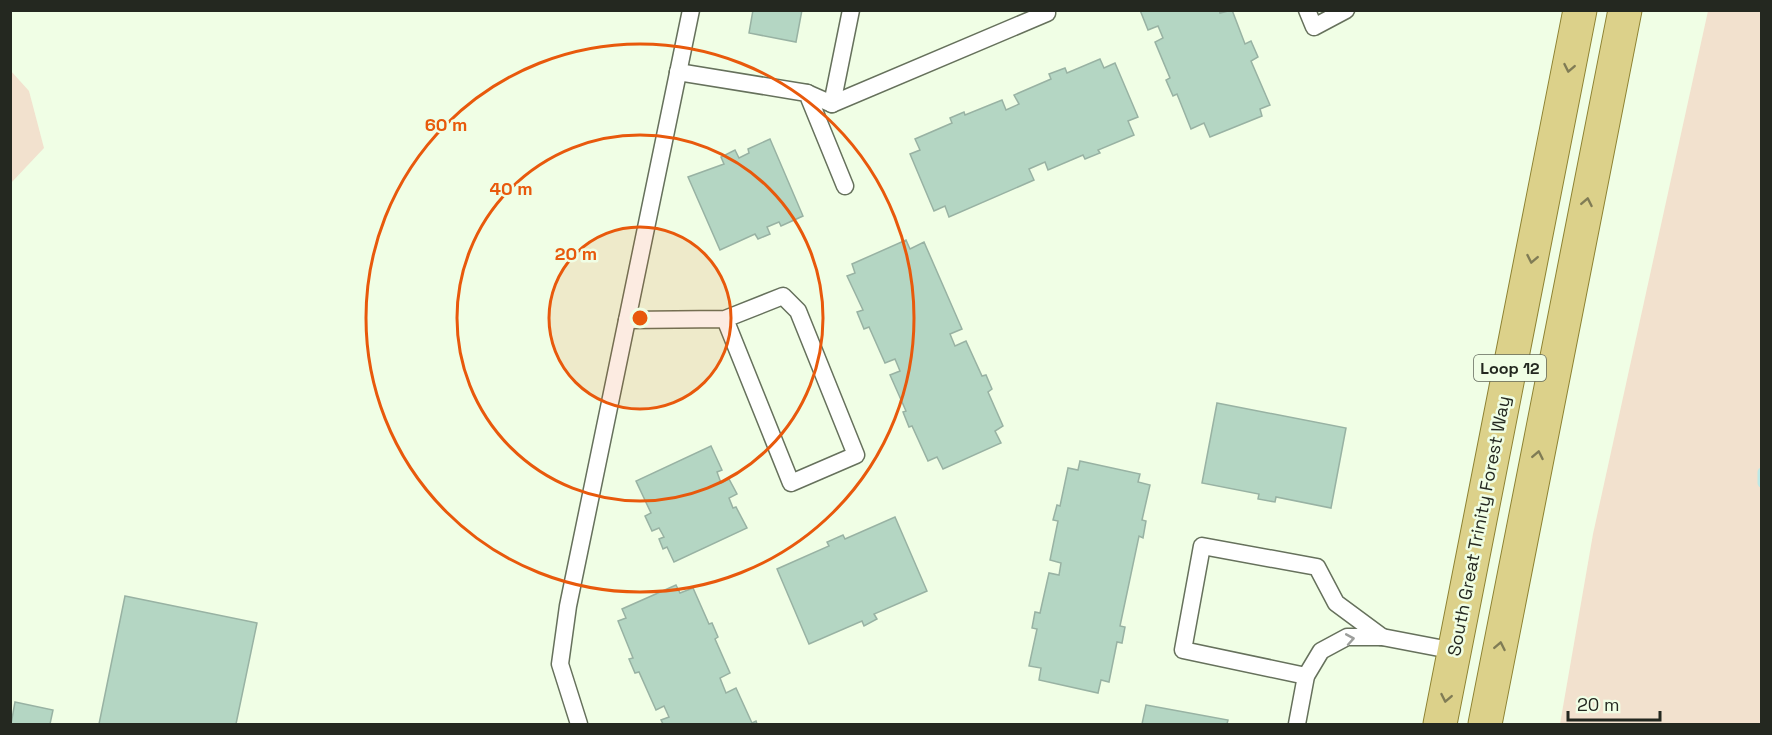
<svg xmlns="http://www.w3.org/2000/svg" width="1772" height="735" font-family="'Space Grotesk',sans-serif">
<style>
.green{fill:#f2e1ce}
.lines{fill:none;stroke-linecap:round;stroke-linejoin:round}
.stream{stroke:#bee9e6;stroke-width:9}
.building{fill:#b4d6c3;stroke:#98b2a3;stroke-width:1.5}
.service-casing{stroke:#66715c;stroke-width:19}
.primary-casing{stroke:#8d8232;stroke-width:35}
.service{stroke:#fff;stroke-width:16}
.primary{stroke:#dcd18a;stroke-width:33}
.oneway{stroke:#807c55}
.oneway2{stroke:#9c9e9b}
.ring{fill:none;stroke:#e8590c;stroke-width:3}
.labels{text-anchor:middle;stroke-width:5;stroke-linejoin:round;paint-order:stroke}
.shield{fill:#f0fee5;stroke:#61685b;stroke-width:1.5}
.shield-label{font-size:16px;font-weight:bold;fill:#242820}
.street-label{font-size:18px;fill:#242820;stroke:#f0fee5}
.centre{fill:#e8590c;stroke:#f0fee5;stroke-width:3}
.ring-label{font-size:18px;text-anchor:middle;font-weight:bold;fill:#e8590c;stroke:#f0fee5;stroke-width:5;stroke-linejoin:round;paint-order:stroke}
</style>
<rect width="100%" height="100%" fill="#f0fee5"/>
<!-- green -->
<g class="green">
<path d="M1708 11H1761V724H1560L1593 534Z"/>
<path d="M10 70 29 91 44 148 11 183Z"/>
</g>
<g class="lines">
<!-- stream -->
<path class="stream" d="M1762 472V483"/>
</g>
<!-- building -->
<g class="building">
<path d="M753 10H802L796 42 749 33Z"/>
<path d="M1140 10H1219L1220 13 1232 10 1245 44 1251 41 1258 57 1251 61 1270 105 1260 109 1262 116 1210 137 1204 123 1191 129 1177 94 1173 96 1166 80 1170 78 1155 42 1163 38 1158 26 1148 30Z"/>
<path d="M1100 59 1104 68 1115 63 1138 117 1128 121 1134 135 1098 150 1100 153 1085 159 1083 155 1048 170 1045 162 1029 169 1034 180 949 217 945 206 934 211 910 154 920 150 915 139 952 123 950 118 964 112 965 115 1002 100 1006 110 1019 104 1014 95 1051 79 1049 74 1065 68 1067 73Z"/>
<path d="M770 139 803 216 781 226 779 222 767 227 770 234 758 239 755 234 720 250 688 177 724 164 721 157 735 150 739 158 749 153 748 149Z"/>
<path d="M906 240 910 249 924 242 962 329 950 334 955 346 966 341 982 376 986 375 992 389 988 392 1003 426 995 431 1001 443 943 469 937 457 928 461 912 426 909 427 903 412 906 411 890 375 900 371 895 359 885 363 869 327 864 329 857 312 863 310 847 276 855 273 852 264Z"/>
<path d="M1217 403 1346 428 1331 508 1276 497 1275 502 1258 499 1259 494 1202 483Z"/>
<path d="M711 446 722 470 717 472 721 483 729 479 737 494 729 498 733 508 736 507 747 528 674 562 667 547 663 549 659 539 664 537 659 528 652 531 645 516 651 513 636 481Z"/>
<path d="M1080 461 1140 474 1138 482 1150 485 1142 520 1146 521 1143 538 1139 536 1120 626 1125 627 1122 643 1117 642 1109 682 1101 680 1098 693 1039 680 1041 668 1029 666 1037 629 1032 628 1035 612 1040 613 1049 573 1059 575 1061 563 1050 560 1058 521 1053 520 1057 505 1060 506 1068 468 1078 470Z"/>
<path d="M895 517 927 591 874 614 877 619 864 626 862 621 809 644 777 569 829 546 827 542 843 535 845 539Z"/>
<path d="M676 585 680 593 693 588 709 624 712 623 718 637 715 639 730 673 720 678 726 693 736 688 752 723 756 721 757 724H663L661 720 669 717 664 706 656 710 639 672 635 673 629 659 633 658 618 621 626 618 622 609Z"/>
<path d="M125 596 257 623 236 724H99Z"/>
<path d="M15 702 53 710 50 724H11Z"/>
<path d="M1146 705 1228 720 1227 724H1142Z"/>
</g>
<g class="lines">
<defs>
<g id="service">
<path d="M1307 10 1314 27 1346 10"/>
<path d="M678 72 807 93 845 186"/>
<path d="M807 93 832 104 1047 13 1046 10"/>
<path d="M832 104 851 10"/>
<path d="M627 320 725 319 791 483 856 455 798 311 783 296 725 319"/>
<path d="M1306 676 1183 650 1202 546 1317 567 1336 603 1382 637"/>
<path d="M579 724 560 664 568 606 691 10"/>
<path d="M1297 724 1306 676 1321 651 1347 637H1382L1455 651"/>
</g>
<g id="primary">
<path d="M1440 724 1580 10"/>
<path d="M1485 724 1625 10"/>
</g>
</defs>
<!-- service casing -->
<use href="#service" class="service-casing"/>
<!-- primary casing -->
<use href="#primary" class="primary-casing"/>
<!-- service -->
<use href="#service" class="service"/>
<!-- primary -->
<use href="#primary" class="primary"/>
</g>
<!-- one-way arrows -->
<defs><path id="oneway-chevron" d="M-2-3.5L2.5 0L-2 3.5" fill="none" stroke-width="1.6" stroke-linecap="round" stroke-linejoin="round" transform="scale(1.5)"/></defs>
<g class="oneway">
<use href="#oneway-chevron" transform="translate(1569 68) rotate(101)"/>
<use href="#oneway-chevron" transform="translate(1587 202) rotate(-79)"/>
<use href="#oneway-chevron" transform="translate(1532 259) rotate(101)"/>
<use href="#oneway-chevron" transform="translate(1538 455) rotate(-79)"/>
<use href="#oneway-chevron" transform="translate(1500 646) rotate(-79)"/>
<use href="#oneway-chevron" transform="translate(1446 698) rotate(101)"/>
</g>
<use class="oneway2" href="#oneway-chevron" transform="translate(1350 639) rotate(-10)"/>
<!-- distance rings -->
<circle cx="640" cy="318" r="91" fill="#e8590c" fill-opacity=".12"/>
<g class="ring">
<circle cx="640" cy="318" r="91"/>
<circle cx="640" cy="318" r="183"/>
<circle cx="640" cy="318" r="274"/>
</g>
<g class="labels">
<!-- shield labels -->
<rect class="shield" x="1474" y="355" width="72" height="26" rx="4.5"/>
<g class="shield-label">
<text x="1510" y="374">Loop 12</text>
</g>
<!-- street labels -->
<g class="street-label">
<text transform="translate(1479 526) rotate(-79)" y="6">South Great Trinity Forest Way</text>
</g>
</g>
<circle cx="640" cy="318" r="9" class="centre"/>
<g class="ring-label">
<text x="446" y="131">60 m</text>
<text x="511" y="195">40 m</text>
<text x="576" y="260">20 m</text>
</g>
<!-- border -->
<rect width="1772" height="735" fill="none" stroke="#242820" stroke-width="24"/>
<!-- scale -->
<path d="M1568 711v9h92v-9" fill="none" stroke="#242820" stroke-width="3"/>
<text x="1577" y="711" font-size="18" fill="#242820" stroke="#f0fee5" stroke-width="4.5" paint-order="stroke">20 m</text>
</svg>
